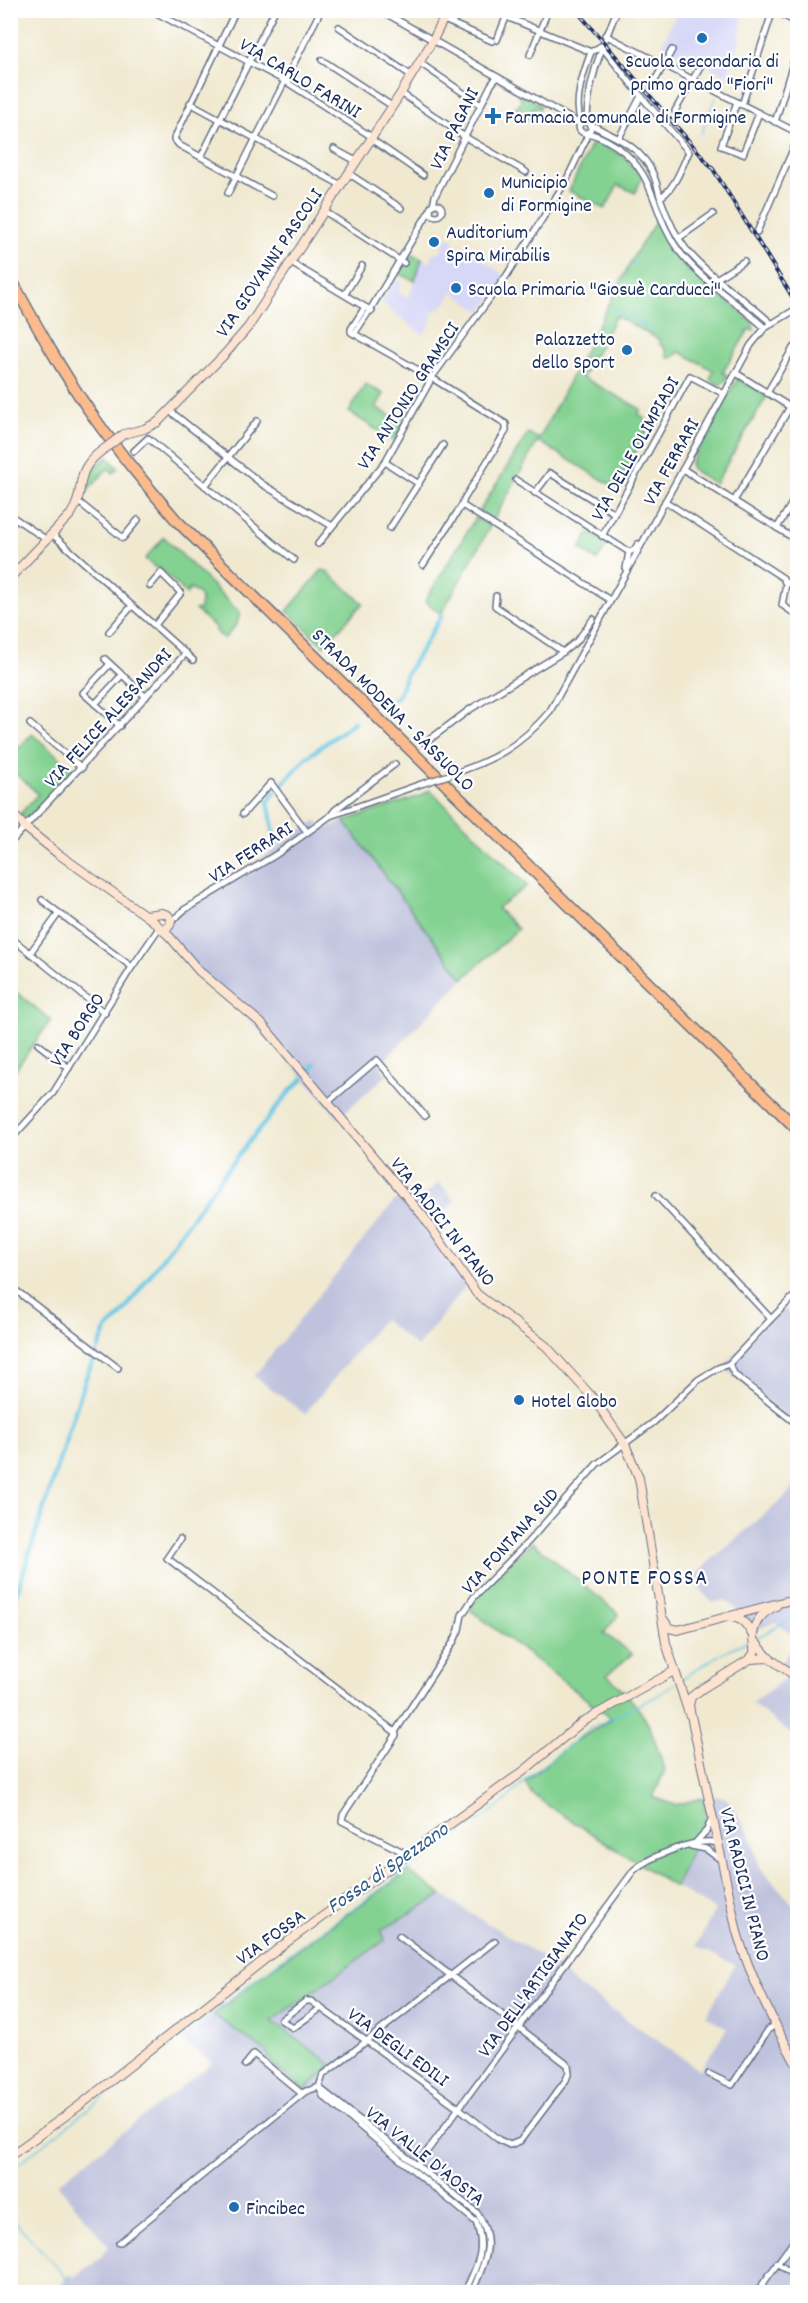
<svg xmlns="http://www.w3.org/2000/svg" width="808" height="2303" font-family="Dekko,sans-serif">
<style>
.built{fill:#d7d7f8}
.industrial{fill:#bfc2dd}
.green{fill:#84d292;stroke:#508078;stroke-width:1.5}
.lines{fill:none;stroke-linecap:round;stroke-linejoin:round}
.stream{stroke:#65c6e3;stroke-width:1.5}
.canal{stroke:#65c6e3;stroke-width:4.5}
.street-casing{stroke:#667086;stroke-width:8}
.secondary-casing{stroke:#667086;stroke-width:10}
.highway-casing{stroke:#667086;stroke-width:13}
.street{stroke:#fff;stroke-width:5}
.secondary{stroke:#fde4d1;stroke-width:8}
.highway{stroke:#fbbb8c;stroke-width:10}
.rail-casing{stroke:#1b2f5e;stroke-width:4}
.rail{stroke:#fff;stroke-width:1.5;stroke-dasharray:4.5;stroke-linecap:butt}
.street-bridge-casing{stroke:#667086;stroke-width:8;stroke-linecap:butt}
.secondary-bridge-casing{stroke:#667086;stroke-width:10;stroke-linecap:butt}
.street-bridge{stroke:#fff;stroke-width:5}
.secondary-bridge{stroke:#fde4d1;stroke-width:8}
.poi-dot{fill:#1f6fb2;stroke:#fff;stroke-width:2}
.labels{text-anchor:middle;stroke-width:4.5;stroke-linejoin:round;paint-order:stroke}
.poi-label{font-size:20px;fill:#1b2f5e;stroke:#fff;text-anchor:start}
.street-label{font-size:20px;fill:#1b2f5e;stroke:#fff}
.water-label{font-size:21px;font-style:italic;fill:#315c86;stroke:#fff}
.quarter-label{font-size:22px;letter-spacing:1.5px;fill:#1b2f5e;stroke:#fff}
</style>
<rect width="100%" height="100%" fill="#fff"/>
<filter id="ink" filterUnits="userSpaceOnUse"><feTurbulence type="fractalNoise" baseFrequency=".0167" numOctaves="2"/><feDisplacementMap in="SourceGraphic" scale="12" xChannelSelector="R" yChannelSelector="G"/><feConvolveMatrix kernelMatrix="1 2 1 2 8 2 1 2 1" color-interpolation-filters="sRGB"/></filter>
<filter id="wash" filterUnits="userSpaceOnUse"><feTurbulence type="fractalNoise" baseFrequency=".008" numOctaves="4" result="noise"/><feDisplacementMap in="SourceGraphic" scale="24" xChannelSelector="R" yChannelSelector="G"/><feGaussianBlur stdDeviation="1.35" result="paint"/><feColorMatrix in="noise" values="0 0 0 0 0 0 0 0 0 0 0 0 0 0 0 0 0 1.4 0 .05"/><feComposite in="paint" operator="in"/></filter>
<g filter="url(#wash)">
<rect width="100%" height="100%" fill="#f0e9d0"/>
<!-- built -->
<g class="built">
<path d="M677 11H743L739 44 727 75 662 45Z"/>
<path d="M446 237 454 239 452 249 456 247 461 250 464 246 507 278 481 312 453 292 444 305 432 313 431 324 423 335 381 302 396 279 402 282 398 293 409 297 422 259 432 262 431 254 441 251Z"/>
</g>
<!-- industrial -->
<g class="industrial">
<path d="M317 821 324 829 344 821 463 979 380 1065 387 1075 338 1118 301 1074 241 1011 205 984 160 936 162 920 231 878 275 850 305 827Z"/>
<path d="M439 1182 455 1201 432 1223 469 1282 417 1347 383 1319 305 1414 254 1376 405 1188 417 1202Z"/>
<path d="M781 1306 797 1320V1428L723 1367Z"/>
<path d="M797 1482V1639L775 1622 757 1630 726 1600 713 1603 692 1580 702 1568 785 1497Z"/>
<path d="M797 1640V1739L752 1703 791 1674 780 1665Z"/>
<path d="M713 1796 726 1798 750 1834 760 1867 797 1909V2292H54L70 2274 74 2277 99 2259 109 2247 57 2184 212 2063 182 2040 214 2015 266 2052 274 2066 331 2065 272 2021 385 1941 381 1930 442 1895 563 1970 568 1979 700 2070 727 2028 706 2016 735 1965 696 1946 715 1910 675 1887 707 1817 703 1798Z"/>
</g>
<!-- green -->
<g class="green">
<path d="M523 94 541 105 539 109 535 107 530 117 533 119 531 121 513 110 514 107 517 108 522 99 519 97Z"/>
<path d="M593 140 625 157 642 178 635 193 618 185 605 209 569 191Z"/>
<path d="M657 219 674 253 689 272 693 271 750 320 753 323 754 331 749 329 723 372 727 376 726 380 719 385 710 380 713 370 680 352 671 358H668L665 349 659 343 660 340 616 316 594 356C587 356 584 361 584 368L586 371 584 375 580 372 578 375 641 409 639 415 644 418 647 426 645 430 647 431 616 488 538 441 493 521 479 512 528 433 539 439 574 372 577 371V366L635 254Z"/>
<path d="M411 255 422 259 415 281 399 274Z"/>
<path d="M739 379 767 396 715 484 693 470 690 464 736 381Z"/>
<path d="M365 384 384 394 376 407 404 424 394 441 349 412Z"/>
<path d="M108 457 118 468 113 473 110 469 106 470 86 493C80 478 96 464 108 457Z"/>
<path d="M476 517 490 527 441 614 425 601Z"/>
<path d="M590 532 608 544 597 560 580 549Z"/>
<path d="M164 537 240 613 237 624 224 639 215 630 216 628 195 610 200 609 201 599 198 593 189 589 187 594 159 568 157 569 145 559Z"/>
<path d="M322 570 326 571 363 603 324 646 287 611Z"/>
<path d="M32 734 75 771 28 819 20 814 38 794 13 771V754Z"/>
<path d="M430 790 527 886 497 908 518 929 463 979 344 821 420 796Z"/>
<path d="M11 988 51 1020 11 1076Z"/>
<path d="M532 1542 619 1614 604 1633 632 1654 607 1675C624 1691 641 1708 651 1730 656 1743 660 1757 665 1770L653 1797 675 1805 703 1798 707 1817 675 1887 550 1807 532 1794 525 1782 567 1746 612 1719 468 1608 475 1596Z"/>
<path d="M408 1871 442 1895 381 1930 385 1940 272 2021 332 2065 305 2090 274 2066 266 2052 214 2015 254 1981Z"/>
</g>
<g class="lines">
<!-- stream -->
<g class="stream">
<path d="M701 134 716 97"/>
<path d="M632 262 639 267"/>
<path d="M612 308 653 330"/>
<path d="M756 1638 798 1615"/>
<path d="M680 1680 722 1653 749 1641"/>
<path d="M10 2170 290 1953 502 1804 533 1773 591 1728 657 1696 676 1683"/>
<path d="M10 2216 63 2274 71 2285 81 2292"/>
</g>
<!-- canal -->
<g class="canal">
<path d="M575 371 577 367"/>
<path d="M394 699 398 696 406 675 442 615"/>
<path d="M279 788 306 758 354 722"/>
<path d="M275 792 268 802 276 845"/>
<path d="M310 1071 315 1063"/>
<path d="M98 1349 107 1328 119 1318 225 1172 290 1091 303 1079"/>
<path d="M10 1614 85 1380 96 1354"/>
</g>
</g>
</g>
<g filter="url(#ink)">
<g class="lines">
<defs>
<g id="street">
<path d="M151 10 285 81 372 137"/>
<path d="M236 10 174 139 179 145 272 196"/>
<path d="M380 10 580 124"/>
<path d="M490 10 591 52"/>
<path d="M444 20 492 41"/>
<path d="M339 27 412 76"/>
<path d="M605 35 798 133"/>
<path d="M497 40 509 10"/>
<path d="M530 55 548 10"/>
<path d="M322 60 392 106"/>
<path d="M420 63 481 105"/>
<path d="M652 86 672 50"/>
<path d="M401 93 465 137 526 172"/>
<path d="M641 96 689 152C682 166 675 188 661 197"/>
<path d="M737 102 721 146 743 154 759 113"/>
<path d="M190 103 341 185"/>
<path d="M742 105 773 10 798 23"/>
<path d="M675 111 701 65"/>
<circle cx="585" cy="127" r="6"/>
<path d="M587 122C587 81 602 48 617 10"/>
<path d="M775 122 798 47"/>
<path d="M581 123C573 101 583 74 591 52L601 46 641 96 619 138"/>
<path d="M590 124C608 134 629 141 643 158 654 170 657 185 661 200 667 217 675 235 686 249 711 279 745 298 772 324"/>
<path d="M587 133C598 135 607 140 616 146 658 175 651 214 679 251 703 282 737 302 765 328"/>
<path d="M371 139 423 175"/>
<path d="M334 149 356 161"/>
<path d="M201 157 275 10"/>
<path d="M348 173 401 208"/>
<path d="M228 193 321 10"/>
<circle cx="436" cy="210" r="6"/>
<path d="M433 205 435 196 491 85 497 77"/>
<path d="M324 211 404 263"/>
<path d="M757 232 798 138"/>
<path d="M679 238 713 214"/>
<path d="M291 263 370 310 430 210"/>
<path d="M716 279 744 261"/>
<path d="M345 294 362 266"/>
<path d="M365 307 351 329V332L432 378 506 424V431L464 499 462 505 610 600"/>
<path d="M354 334 370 310 372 311"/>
<path d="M736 373 798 412"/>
<path d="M767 393 793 348"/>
<path d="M170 411 262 484 332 526"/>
<path d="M134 451 148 438 294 560"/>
<path d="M385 462 419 484"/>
<path d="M683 469 798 541"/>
<path d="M516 480 629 552"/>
<path d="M205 486 257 421"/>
<path d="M535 493 550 473 614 513"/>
<path d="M665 501 783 578 786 584 782 605 798 616"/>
<path d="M734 501 790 407"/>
<path d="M77 504 80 503 123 538 138 520"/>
<path d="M10 515 47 540"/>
<path d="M390 528 443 445"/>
<path d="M777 528 798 493"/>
<path d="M52 534 193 660"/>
<path d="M602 536 690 376 724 394"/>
<path d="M318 544 385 462 433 376 507 275 566 181 587 137 586 133"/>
<path d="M423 565 462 505"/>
<path d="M626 568 629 552 634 550 638 544"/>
<path d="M785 582 798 587"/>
<path d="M150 586 161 573 181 593 155 625"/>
<path d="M496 596 495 606 563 652"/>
<path d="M109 632 132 606"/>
<path d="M105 659 146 697"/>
<path d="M110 664 83 693 120 726"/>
<path d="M95 704 122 675"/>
<path d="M30 724 82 768"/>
<path d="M425 743 469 710 563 652 577 641 593 619"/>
<path d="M449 775C493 761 520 746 550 711L751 345 765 328 798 308"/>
<path d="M243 814 271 783 307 832"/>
<path d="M331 815 335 810 395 764"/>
<path d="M10 843 186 653"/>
<path d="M42 900 59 913"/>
<path d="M171 922 184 910 277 854 330 816 424 783"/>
<path d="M10 937 105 1013"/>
<path d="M30 953 59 913 132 967"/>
<path d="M38 1044 69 1068"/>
<path d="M328 1102 377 1060 425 1116"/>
<path d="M10 1140 53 1093 132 967 159 928"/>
<path d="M10 1286 118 1368"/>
<path d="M771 1319 792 1298 798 1296"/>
<path d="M729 1364 735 1375 798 1425"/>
<path d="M180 1539 167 1558 395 1732 396 1735 343 1815 342 1821 407 1854"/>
<path d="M395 1732 454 1641 459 1630 462 1615 474 1597 528 1542 597 1464 654 1422 698 1380 718 1368 729 1364 771 1319 656 1195"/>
<path d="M695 1843 707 1830 712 1818"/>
<path d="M691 1846 706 1849 721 1860"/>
<path d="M321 2008 293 2028 281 2020 306 2001H311L459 2108 499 2140 510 2145 520 2141 566 2080 569 2072 568 2065 399 1936"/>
<path d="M245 2065 254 2054 301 2093 319 2087"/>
<path d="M709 2074 732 2085 768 2030 775 2025"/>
<path d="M322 2090 477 2213C497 2243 484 2263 472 2292"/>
<path d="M417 2165 634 1870C649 1857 697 1837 717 1843"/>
<path d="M119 2243 306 2091"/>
<path d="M777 2263 798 2278"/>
<path d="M465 2292C476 2266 487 2251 476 2222L323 2096 319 2087 323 2075 495 1941"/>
<path d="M757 2292 798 2235"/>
</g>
<g id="secondary">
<path d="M124 434 144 429 158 422 225 354 249 326 401 93 433 40 448 10"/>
<path d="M10 578 71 514C87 490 72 474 100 452"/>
<path d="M10 811 26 828 57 853 152 920 170 937 199 971 262 1024 423 1216 477 1294 546 1346 593 1398 625 1444 639 1478 666 1643 689 1714"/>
<path d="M146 915 162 913 168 915 171 920C171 926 167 930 161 929"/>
<path d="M731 1617C743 1618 748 1626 753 1636"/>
<path d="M664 1620 669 1628 678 1630 798 1598"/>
<path d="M756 1643 769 1658 798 1678"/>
<path d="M769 1658 750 1659 703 1688 691 1697 689 1706 737 1932C751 1980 774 2023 798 2067"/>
<path d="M750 1659 754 1653C755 1647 753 1643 753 1637 753 1622 763 1612 776 1606"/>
<path d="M10 2156 79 2106 283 1945 525 1770 582 1722 674 1671"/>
</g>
<path id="highway" d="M10 277C36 325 62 372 93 416 119 453 148 487 177 521L798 1130"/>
</defs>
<!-- street casing -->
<use href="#street" class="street-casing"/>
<!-- secondary casing -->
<use href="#secondary" class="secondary-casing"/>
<!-- highway casing -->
<use href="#highway" class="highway-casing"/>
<!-- street -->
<use href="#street" class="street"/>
<!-- secondary -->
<use href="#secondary" class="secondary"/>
<!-- highway -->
<use href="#highway" class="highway"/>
<defs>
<path id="rail" d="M576 10 713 169 798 306"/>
</defs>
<!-- rail casing -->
<use href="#rail" class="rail-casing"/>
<!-- rail -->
<use href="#rail" class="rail"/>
<defs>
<path id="street-bridge" d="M424 783 449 775"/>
<path id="secondary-bridge" d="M100 452 124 434"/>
</defs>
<!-- street-bridge casing -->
<use href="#street-bridge" class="street-bridge-casing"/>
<!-- secondary-bridge casing -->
<use href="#secondary-bridge" class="secondary-bridge-casing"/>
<!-- street-bridge -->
<use href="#street-bridge" class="street-bridge"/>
<!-- secondary-bridge -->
<use href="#secondary-bridge" class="secondary-bridge"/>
</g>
</g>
<!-- markers -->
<g class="poi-dot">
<circle cx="702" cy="38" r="6"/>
<path d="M490 107h6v6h6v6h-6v6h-6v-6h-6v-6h6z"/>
<circle cx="489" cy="193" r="6"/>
<circle cx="434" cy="242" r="6"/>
<circle cx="456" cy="288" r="6"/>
<circle cx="627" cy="350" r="6"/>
<circle cx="519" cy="1400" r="6"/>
<circle cx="234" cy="2207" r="6"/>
</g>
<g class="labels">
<!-- poi labels -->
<g class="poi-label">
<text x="702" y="67" text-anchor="middle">Scuola secondaria di<tspan x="702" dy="23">primo grado "Fiori"</tspan></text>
<text x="505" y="123">Farmacia comunale di Formigine</text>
<text x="501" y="188">Municipio<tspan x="501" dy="23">di Formigine</tspan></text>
<text x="446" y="238">Auditorium<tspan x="446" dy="23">Spira Mirabilis</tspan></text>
<text x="468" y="295">Scuola Primaria "Giosuè Carducci"</text>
<text x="615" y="345" text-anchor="end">Palazzetto<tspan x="615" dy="23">dello Sport</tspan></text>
<text x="531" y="1407">Hotel Globo</text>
<text x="246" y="2214">Fincibec</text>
</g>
<!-- street labels -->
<g class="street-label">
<text transform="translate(301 77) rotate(31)" y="7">VIA CARLO FARINI</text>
<text transform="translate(453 128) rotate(-64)" y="7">VIA PAGANI</text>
<text transform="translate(268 262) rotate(-56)" y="7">VIA GIOVANNI PASCOLI</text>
<text transform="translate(407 395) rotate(-57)" y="7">VIA ANTONIO GRAMSCI</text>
<text transform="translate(634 448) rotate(-61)" y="7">VIA DELLE OLIMPIADI</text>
<text transform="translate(670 461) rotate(-61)" y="7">VIA FERRARI</text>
<text transform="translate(394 709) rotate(45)" y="7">STRADA MODENA - SASSUOLO</text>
<text transform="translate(107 717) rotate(-48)" y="7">VIA FELICE ALESSANDRI</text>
<text transform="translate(250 851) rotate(-33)" y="7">VIA FERRARI</text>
<text transform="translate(76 1029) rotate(-57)" y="7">VIA BORGO</text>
<text transform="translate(444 1221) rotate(52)" y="7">VIA RADICI IN PIANO</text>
<text transform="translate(509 1540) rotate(-48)" y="7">VIA FONTANA SUD</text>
<text transform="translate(746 1884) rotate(76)" y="7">VIA RADICI IN PIANO</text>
<text transform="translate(270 1936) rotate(-36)" y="7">VIA FOSSA</text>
<text transform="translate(532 1984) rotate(-54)" y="7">VIA DELL'ARTIGIANATO</text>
<text transform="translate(399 2046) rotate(36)" y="7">VIA DEGLI EDILI</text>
<text transform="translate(426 2155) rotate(39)" y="7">VIA VALLE D'AOSTA</text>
</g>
<!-- water labels -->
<g class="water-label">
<text transform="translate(387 1867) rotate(-35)" y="7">Fossa di Spezzano</text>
</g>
<!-- quarter labels -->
<g class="quarter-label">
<text x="645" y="1584">PONTE FOSSA</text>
</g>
</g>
<!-- margin -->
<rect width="808" height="2303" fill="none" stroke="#fff" stroke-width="36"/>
</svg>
